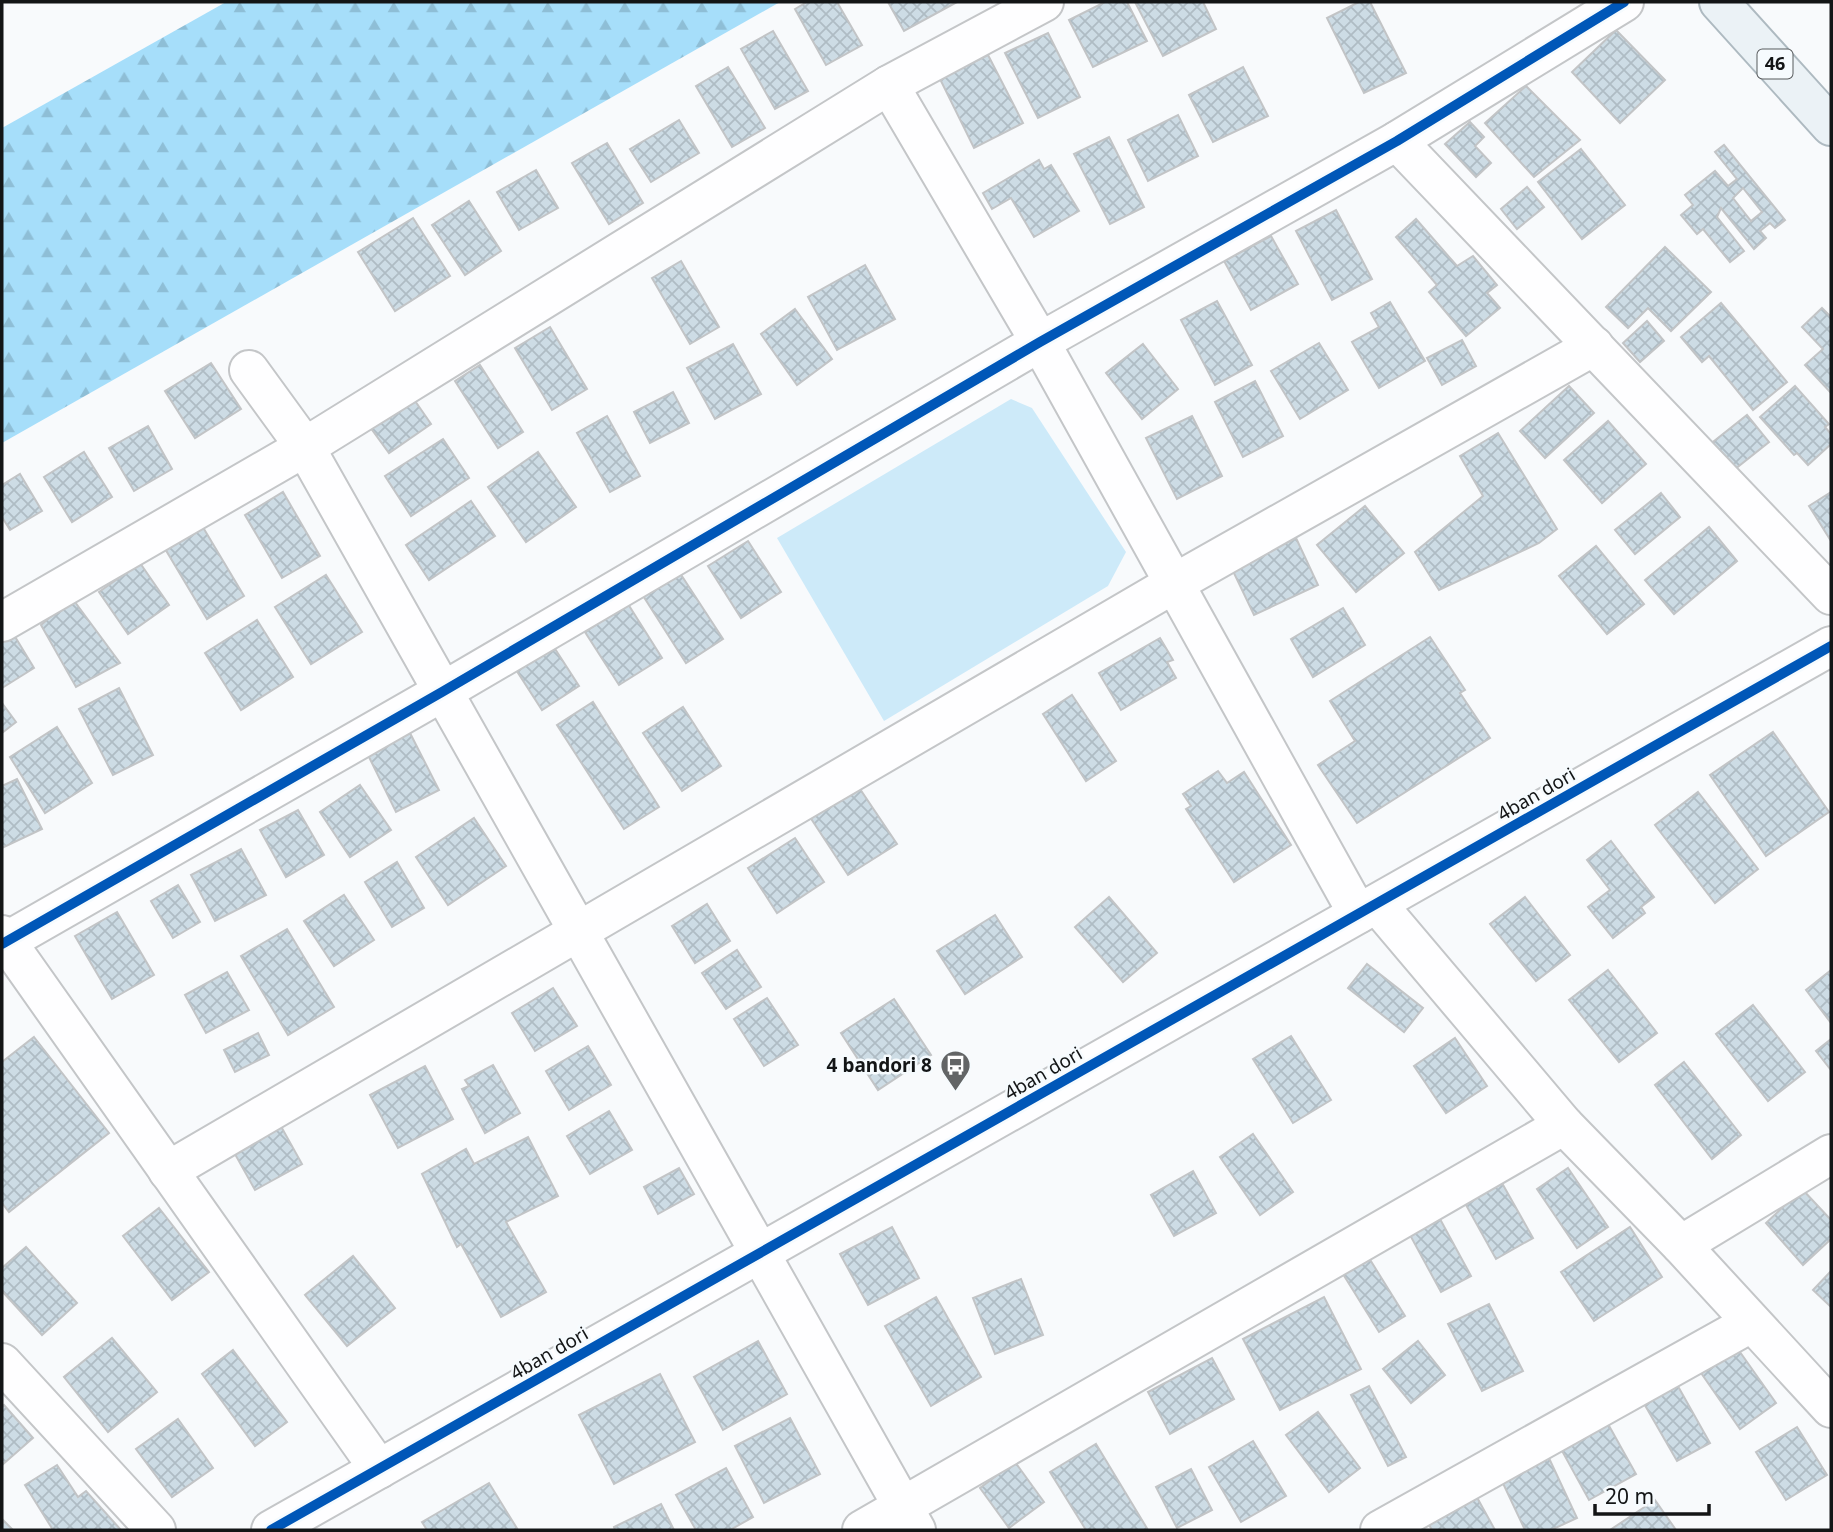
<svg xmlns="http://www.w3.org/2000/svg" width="1833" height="1532" font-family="'Noto Sans',sans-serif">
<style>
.forest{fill:url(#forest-firs)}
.green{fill:#cdeaf9}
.building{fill:url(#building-cross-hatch);stroke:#c2c4c6;stroke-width:2;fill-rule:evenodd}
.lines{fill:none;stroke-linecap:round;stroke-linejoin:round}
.minor-casing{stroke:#c4c6c8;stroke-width:42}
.major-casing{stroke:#aebac1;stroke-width:42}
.minor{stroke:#fefeff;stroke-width:38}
.major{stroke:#ebf2f6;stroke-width:38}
.cycleway-casing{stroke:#f6fbfe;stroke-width:15}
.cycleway{stroke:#0057b8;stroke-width:10}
.labels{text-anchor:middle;stroke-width:5;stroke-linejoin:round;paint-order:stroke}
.shield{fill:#f6fbfe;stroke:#575a5c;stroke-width:2}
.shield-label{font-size:18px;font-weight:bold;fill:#131516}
.street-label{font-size:19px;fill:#131516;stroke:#f6fbfe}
.poi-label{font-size:19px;font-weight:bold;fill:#131516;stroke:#f6fbfe;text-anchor:end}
</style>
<defs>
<pattern id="forest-firs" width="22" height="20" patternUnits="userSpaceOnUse" patternTransform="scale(1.75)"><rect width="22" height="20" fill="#a6defa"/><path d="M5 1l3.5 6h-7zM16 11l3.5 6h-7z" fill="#8ebed6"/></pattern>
<pattern id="building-cross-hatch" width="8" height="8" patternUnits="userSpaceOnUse" patternTransform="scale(1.75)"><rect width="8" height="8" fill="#cddce5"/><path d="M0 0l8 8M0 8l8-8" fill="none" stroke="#afbcc4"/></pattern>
</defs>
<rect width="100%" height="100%" fill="#f8fafc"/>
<!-- forest -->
<path class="forest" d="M226 2H780L2 443V128Z"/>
<!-- green -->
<path class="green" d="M1011 399 1032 408 1126 552 1108 586 884 721 777 538Z"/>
<!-- building -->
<g class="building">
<path d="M807 2H837L862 45 826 65 795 9Z"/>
<path d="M888 2H957L904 31Z"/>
<path d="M1105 2H1127L1147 41 1093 67 1069 20Z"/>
<path d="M1135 2H1203L1216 29 1163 56Z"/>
<path d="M1359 2H1370L1406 73 1364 93 1327 18Z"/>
<path d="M1616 30 1665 80 1620 123 1572 72Z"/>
<path d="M773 31 808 91 775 109 741 49Z"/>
<path d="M1048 33 1080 97 1038 118 1005 53Z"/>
<path d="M988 55 1023 123 974 148 940 79Z"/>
<path d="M728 67 765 128 732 147 696 86Z"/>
<path d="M1243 67 1268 116 1213 142 1189 95Z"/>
<path d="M1526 86 1580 140 1534 177 1485 123Z"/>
<path d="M1178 115 1198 156 1148 181 1128 140Z"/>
<path d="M679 120 699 153 651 182 630 149Z"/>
<path d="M1470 122 1484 137 1475 146 1491 163 1476 177 1445 144Z"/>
<path d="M1109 137 1144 207 1110 224 1074 154Z"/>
<path d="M607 143 643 203 609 224 572 163Z"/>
<path d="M1724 145 1785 220 1775 228 1770 223 1760 231 1766 238 1754 249 1721 208 1717 217 1744 251 1730 262 1703 229 1697 234 1681 215 1693 205 1685 195 1715 171 1728 186 1737 179 1715 152ZM1743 188 1762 212 1751 221 1733 198Z"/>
<path d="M1581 149 1625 205 1582 239 1538 182Z"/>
<path d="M1039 160 1044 169 1051 165 1079 211 1034 237 1011 198 992 209 983 193Z"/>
<path d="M536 170 558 208 519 230 497 192Z"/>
<path d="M1527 187 1544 207 1517 229 1501 209Z"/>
<path d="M469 201 501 251 465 275 432 225Z"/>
<path d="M1336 210 1372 279 1332 300 1296 231Z"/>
<path d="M413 218 450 276 395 311 358 252Z"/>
<path d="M1416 219 1457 266 1473 256 1497 285 1487 293 1500 308 1466 336 1429 292 1437 285 1396 237Z"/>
<path d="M1271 236 1298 284 1251 310 1224 261Z"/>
<path d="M1665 247 1711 292 1671 331 1648 308 1628 328 1606 307Z"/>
<path d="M681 261 719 327 690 344 652 278Z"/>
<path d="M865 265 895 319 837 350 808 297Z"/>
<path d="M1217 301 1252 365 1215 385 1181 320Z"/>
<path d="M1390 302 1425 361 1379 388 1352 342 1379 327 1371 313Z"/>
<path d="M1721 303 1787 382 1753 410 1709 356 1702 362 1681 337Z"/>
<path d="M1822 308 1831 317V393L1805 365 1823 349 1802 327Z"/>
<path d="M795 309 832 359 797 385 761 334Z"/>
<path d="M1647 321 1664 341 1640 362 1623 343Z"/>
<path d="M550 327 587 389 552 410 515 348Z"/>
<path d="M1462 340 1476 366 1442 385 1427 358Z"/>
<path d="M1319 343 1348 390 1300 419 1271 371Z"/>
<path d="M733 344 761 394 715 419 687 368Z"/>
<path d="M1143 344 1178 389 1142 419 1106 373Z"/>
<path d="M211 363 241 409 195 438 165 391Z"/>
<path d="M480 365 523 432 498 448 455 381Z"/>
<path d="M1255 381 1283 436 1243 457 1215 402Z"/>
<path d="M1569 386 1594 413 1545 458 1520 431Z"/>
<path d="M1795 386 1829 424 1825 427 1831 434V444L1808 465 1797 453 1794 455 1760 417Z"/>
<path d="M673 392 689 423 650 443 634 412Z"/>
<path d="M413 398 431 424 389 453 370 427Z"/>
<path d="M1747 415 1769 442 1730 473 1708 446Z"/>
<path d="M607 416 640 476 610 492 577 433Z"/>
<path d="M1192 416 1222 476 1177 499 1146 438Z"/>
<path d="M1608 421 1646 464 1602 503 1564 460Z"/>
<path d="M148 426 172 469 134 491 109 448Z"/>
<path d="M1498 433 1557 529 1539 543 1439 590 1415 552 1483 496 1460 456Z"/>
<path d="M443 439 469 478 411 516 385 476Z"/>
<path d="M84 452 112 497 72 522 44 477Z"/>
<path d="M538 452 576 507 526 542 488 487Z"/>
<path d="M20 474 42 511 10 530 2 517V485Z"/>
<path d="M283 492 320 556 282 578 245 515Z"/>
<path d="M1831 492V541L1809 506Z"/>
<path d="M1661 493 1680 517 1635 554 1615 530Z"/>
<path d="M471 501 495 536 429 580 406 545Z"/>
<path d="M1365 506 1404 553 1356 592 1317 545Z"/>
<path d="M201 524 244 596 207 619 164 547Z"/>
<path d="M1709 527 1737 561 1674 614 1645 580Z"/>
<path d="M1296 538 1318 585 1254 615 1232 569Z"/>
<path d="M748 541 781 592 741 618 708 566Z"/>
<path d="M1596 546 1644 604 1607 634 1559 576Z"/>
<path d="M140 563 169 605 128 634 99 592Z"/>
<path d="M676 567 723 639 686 663 640 591Z"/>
<path d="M326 575 362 632 311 664 275 607Z"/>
<path d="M72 598 120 663 76 687 41 625Z"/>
<path d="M628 604 662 658 619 685 585 632Z"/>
<path d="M1343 608 1365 645 1313 677 1291 639Z"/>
<path d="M257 620 293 677 241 710 205 653Z"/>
<path d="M14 635 34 668 2 688V642Z"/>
<path d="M1430 637 1465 690 1460 693 1490 738 1357 823 1318 765 1355 741 1330 701Z"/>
<path d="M548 638 579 686 542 710 511 662Z"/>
<path d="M1160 638 1173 660 1167 662 1176 678 1121 710 1099 673Z"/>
<path d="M119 688 153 755 113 775 79 709Z"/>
<path d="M1072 695 1116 761 1086 781 1043 714Z"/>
<path d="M593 702 659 807 624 829 557 725Z"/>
<path d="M2 703 16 722 2 733Z"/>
<path d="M683 707 721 766 682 791 643 733Z"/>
<path d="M57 727 92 783 45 813 10 757Z"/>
<path d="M1773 732 1829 812 1766 856 1710 775Z"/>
<path d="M410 733 439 790 396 812 368 755Z"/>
<path d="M1218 771 1227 783 1244 772 1291 845 1234 882 1186 809 1191 806 1183 794Z"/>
<path d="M17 779 42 829 2 848V786Z"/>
<path d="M360 785 391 830 350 857 320 812Z"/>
<path d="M858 786 897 844 848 875 810 817Z"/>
<path d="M1698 792 1758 869 1715 903 1655 825Z"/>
<path d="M298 810 324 855 286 877 260 830Z"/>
<path d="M474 818 506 866 448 905 416 857Z"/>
<path d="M795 838 824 882 777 913 748 868Z"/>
<path d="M1611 841 1654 897 1641 907 1645 913 1613 938 1588 907 1610 890 1587 860Z"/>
<path d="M241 849 266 895 215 921 191 875Z"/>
<path d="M397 862 424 908 392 927 365 882Z"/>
<path d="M178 885 200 922 173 938 151 901Z"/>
<path d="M344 895 374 940 334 966 304 921Z"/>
<path d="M1109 897 1157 953 1123 982 1075 927Z"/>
<path d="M1525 897 1570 955 1536 981 1490 924Z"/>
<path d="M707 904 730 941 695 963 672 926Z"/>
<path d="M117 912 154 975 112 999 75 936Z"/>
<path d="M995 915 1022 957 965 994 937 951Z"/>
<path d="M287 929 334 1007 288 1035 241 956Z"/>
<path d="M737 950 761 987 726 1009 702 973Z"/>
<path d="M1367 964 1423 1008 1404 1032 1348 988Z"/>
<path d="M1608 970 1657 1033 1619 1062 1569 1000Z"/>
<path d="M1831 970V1023L1806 990Z"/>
<path d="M227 972 249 1010 206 1033 185 995Z"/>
<path d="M553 988 577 1026 535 1051 512 1013Z"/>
<path d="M767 998 798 1045 764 1066 734 1019Z"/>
<path d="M894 999 931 1055 878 1090 841 1033Z"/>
<path d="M1753 1005 1805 1072 1768 1101 1716 1034Z"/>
<path d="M258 1033 269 1055 235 1072 224 1050Z"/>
<path d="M1291 1036 1331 1100 1293 1123 1253 1059Z"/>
<path d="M34 1037 109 1133 9 1212 2 1203V1062Z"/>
<path d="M1455 1038 1487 1086 1446 1113 1414 1066Z"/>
<path d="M1831 1039V1070L1816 1051Z"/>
<path d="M588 1046 611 1085 569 1110 546 1071Z"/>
<path d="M1684 1062 1741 1135 1712 1159 1655 1085Z"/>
<path d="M493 1065 520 1113 485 1133 462 1089 469 1086 465 1080Z"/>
<path d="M425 1066 453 1119 398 1148 370 1095Z"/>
<path d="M609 1111 632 1150 590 1174 567 1136Z"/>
<path d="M278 1121 302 1164 255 1190 231 1147Z"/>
<path d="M1253 1134 1293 1192 1260 1215 1220 1157Z"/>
<path d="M528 1137 558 1196 506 1222 546 1292 501 1317 461 1244 457 1247 422 1174 466 1149 474 1164Z"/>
<path d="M679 1168 694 1194 658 1214 644 1187Z"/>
<path d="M1568 1168 1608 1227 1577 1248 1537 1189Z"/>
<path d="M1193 1171 1216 1213 1174 1236 1151 1195Z"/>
<path d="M1498 1176 1533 1238 1496 1259 1461 1196Z"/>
<path d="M1802 1189 1831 1220V1239L1803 1265 1766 1223Z"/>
<path d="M159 1208 209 1272 172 1300 123 1236Z"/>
<path d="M1440 1219 1471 1276 1441 1292 1410 1235Z"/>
<path d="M892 1227 919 1278 868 1305 840 1254Z"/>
<path d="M1630 1227 1662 1277 1594 1321 1561 1272Z"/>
<path d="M26 1247 77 1303 42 1335 2 1291V1268Z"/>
<path d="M353 1256 395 1308 347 1346 305 1295Z"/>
<path d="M1369 1258 1405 1316 1379 1332 1343 1274Z"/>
<path d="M1831 1271V1307L1813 1290Z"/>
<path d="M1021 1279 1043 1335 995 1354 973 1298Z"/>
<path d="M936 1297 981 1377 931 1406 885 1326Z"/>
<path d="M1324 1297 1361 1369 1280 1410 1243 1339Z"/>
<path d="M1489 1304 1523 1371 1482 1391 1448 1324Z"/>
<path d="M112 1338 157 1392 108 1432 64 1377Z"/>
<path d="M758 1341 787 1394 723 1430 694 1377Z"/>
<path d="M1418 1341 1445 1375 1411 1403 1383 1369Z"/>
<path d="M1735 1345 1776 1403 1740 1429 1699 1370Z"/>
<path d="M233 1350 287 1422 255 1446 202 1374Z"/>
<path d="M1212 1358 1234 1399 1170 1434 1148 1392Z"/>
<path d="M660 1374 695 1442 614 1484 579 1415Z"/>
<path d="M1675 1381 1710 1443 1677 1461 1642 1400Z"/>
<path d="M1369 1386 1406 1457 1388 1466 1351 1395Z"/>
<path d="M4 1405 33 1438 2 1465V1407Z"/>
<path d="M1318 1412 1360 1468 1329 1492 1286 1435Z"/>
<path d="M790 1418 820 1474 764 1503 735 1446Z"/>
<path d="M178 1419 213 1468 172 1497 136 1449Z"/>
<path d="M1608 1424 1636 1474 1589 1500 1561 1449Z"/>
<path d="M1797 1427 1827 1475 1786 1500 1756 1452Z"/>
<path d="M1253 1441 1286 1496 1241 1522 1209 1467Z"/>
<path d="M1096 1444 1148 1530H1086L1050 1472Z"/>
<path d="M1548 1456 1577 1518 1551 1530H1525L1500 1477Z"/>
<path d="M1015 1462 1044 1502 1009 1528 980 1488Z"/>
<path d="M57 1465 78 1497 86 1491 121 1530H53L25 1485Z"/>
<path d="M726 1468 753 1517 730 1530H696L676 1495Z"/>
<path d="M1191 1469 1212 1510 1177 1528 1156 1487Z"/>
<path d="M489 1483 518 1530H427L422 1522Z"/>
<path d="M1474 1492 1495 1530H1432L1425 1518Z"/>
<path d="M1655 1500 1676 1530H1610Z"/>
<path d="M661 1504 674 1530H615L614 1527Z"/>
<path d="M3 1520 13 1530H2Z"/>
</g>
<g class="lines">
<defs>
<g id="minor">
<path d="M889 85 1040 342 1358 914"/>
<path d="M1397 141 1831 595"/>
<path d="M249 370 305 447 916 1530"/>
<path d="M2 622 305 447 889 85 1044 2"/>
<path d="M1377 904 1564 1125 1681 1245 1831 1408"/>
<path d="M2 935 379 1469"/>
<path d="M2 944 442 692 1040 342 1397 141 1624 2"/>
<path d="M168 1171 1175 583 1594 346"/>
<path d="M1681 1245 1831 1154"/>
<path d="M2 1363 156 1530"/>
<path d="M271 1530 1831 646"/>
<path d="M862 1530 1564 1125"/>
<path d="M1380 1530 1751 1323"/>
</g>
<path id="major" d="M1719 2 1831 126"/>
</defs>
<!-- minor casing -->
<use href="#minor" class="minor-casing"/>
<!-- major casing -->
<use href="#major" class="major-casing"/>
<!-- minor -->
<use href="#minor" class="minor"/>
<!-- major -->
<use href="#major" class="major"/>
<defs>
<g id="cycleway">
<path d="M2 944 442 692 1040 342 1397 141 1624 2"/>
<path d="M271 1530 1831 646"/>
</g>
</defs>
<!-- cycleway casing -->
<use href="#cycleway" class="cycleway-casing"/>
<!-- cycleway -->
<use href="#cycleway" class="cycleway"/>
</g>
<!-- icons -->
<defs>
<symbol id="bus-pin" viewBox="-11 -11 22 30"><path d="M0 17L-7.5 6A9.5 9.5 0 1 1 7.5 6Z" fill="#636566" stroke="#f6fbfe"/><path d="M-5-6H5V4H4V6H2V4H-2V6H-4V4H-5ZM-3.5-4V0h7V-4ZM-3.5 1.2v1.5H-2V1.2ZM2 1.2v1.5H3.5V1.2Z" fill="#fff"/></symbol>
</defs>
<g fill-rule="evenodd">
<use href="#bus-pin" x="938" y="1048" width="35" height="47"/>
</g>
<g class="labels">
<!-- shield labels -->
<rect class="shield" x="1757.5" y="49.5" width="35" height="29" rx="5"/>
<g class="shield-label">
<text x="1775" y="70">46</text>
</g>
<!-- street labels -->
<g class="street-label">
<text transform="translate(1536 794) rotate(-30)" y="7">4ban dori</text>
<text transform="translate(1043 1073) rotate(-30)" y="7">4ban dori</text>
<text transform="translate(549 1353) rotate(-30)" y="7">4ban dori</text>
</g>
<!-- poi labels -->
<g class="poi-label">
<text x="932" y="1072">4 bandori 8</text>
</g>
</g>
<!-- border -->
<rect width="1833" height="1532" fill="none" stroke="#131516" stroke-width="7"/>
<!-- scale -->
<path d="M1595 1504v10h114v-10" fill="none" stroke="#131516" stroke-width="3.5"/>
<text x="1605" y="1504" font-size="21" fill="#131516" stroke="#f6fbfe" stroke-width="5" paint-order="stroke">20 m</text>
</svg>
